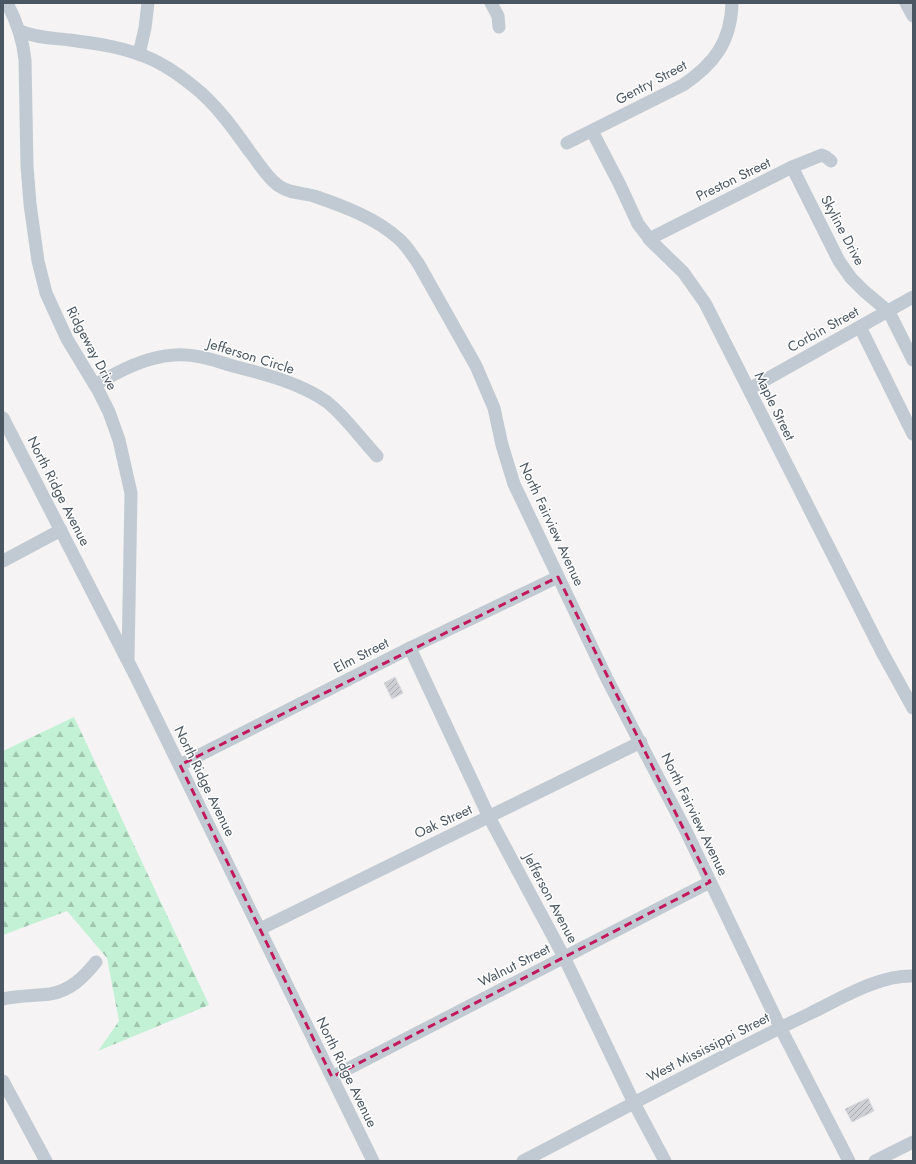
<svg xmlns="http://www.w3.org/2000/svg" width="916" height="1164" font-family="Jost,sans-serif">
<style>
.forest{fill:url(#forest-firs)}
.building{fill:url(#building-hatch);stroke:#d7d9de}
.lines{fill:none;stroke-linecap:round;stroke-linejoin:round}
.minor{stroke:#c1cad2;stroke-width:13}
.marked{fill:none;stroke:#c2185b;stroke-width:3;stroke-dasharray:8 5;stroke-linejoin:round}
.labels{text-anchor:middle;stroke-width:3;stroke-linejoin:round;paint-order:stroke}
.street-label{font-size:14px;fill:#4a5661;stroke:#fff}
</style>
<defs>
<pattern id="forest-firs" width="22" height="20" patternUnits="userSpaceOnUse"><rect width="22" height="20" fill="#c3f1d5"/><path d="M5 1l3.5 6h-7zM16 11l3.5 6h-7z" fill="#a0c6b0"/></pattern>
<pattern id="building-hatch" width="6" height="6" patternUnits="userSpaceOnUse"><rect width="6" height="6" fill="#cdcfd5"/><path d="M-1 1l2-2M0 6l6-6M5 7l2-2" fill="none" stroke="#a8abb0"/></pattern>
</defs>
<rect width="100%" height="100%" fill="#f5f3f3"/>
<!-- forest -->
<path class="forest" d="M74 717 209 1005 98 1051 119 1021 107 958 67 911 3 935V751Z"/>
<!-- building -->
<g class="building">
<path d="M395 677 403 693 392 699 384 683Z"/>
<path d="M868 1098 874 1111 852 1122 845 1109Z"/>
</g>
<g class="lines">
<!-- minor -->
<g class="minor">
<path d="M7 3C17 22 23 39 25 60L27 166 30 204 38 261 46 293 67 339 99 392 109 412 119 440 131 493 128 660"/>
<path d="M491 3 498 16 499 27"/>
<path d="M906 3 913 16"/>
<path d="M20 31C36 38 53 38 70 40 93 43 117 46 138 54 158 60 177 73 193 86 216 104 233 128 250 152 259 163 267 178 279 186 289 193 302 193 314 196 343 206 376 218 399 239 407 246 412 255 418 263L476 366 494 408 502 445 514 484 607 679 685 829 780 1027 849 1161"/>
<path d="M139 54 145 28 148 3"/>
<path d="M592 131 620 185 638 224 652 242 683 272 705 303 882 652 913 708"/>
<path d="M567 143 683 85C714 64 731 42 732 3"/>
<path d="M792 167 839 261 851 278 864 291 889 312 913 360"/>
<path d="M649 239 792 167 822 155 826 157 831 161"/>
<path d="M860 327 913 434"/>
<path d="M95 385C119 371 145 357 174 355 194 353 214 360 233 366 264 374 301 383 327 402 346 417 360 438 377 456"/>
<path d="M749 389 913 297"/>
<path d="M3 418 136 677 373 1161"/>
<path d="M3 561 61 530"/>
<path d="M410 648 489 817 564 957 634 1103 665 1161"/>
<path d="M180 765 410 648 558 577"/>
<path d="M260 929 641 742"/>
<path d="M3 999C19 995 34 996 50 994 70 991 84 977 96 962"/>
<path d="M332 1077 710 882"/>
<path d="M3 1081 46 1161"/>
<path d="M523 1161C618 1112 712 1060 809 1014 840 999 878 975 913 976"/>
<path d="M875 1161 913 1142"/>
</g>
</g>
<!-- marked area -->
<path class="marked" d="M558 577 710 882 332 1077 180 765Z"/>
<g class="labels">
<!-- street labels -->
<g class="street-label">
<text transform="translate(651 82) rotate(-28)" y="5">Gentry Street</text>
<text transform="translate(733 179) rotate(-26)" y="5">Preston Street</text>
<text transform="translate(843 230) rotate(62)" y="5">Skyline Drive</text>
<text transform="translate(823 329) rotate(-29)" y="5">Corbin Street</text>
<text transform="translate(92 348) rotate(62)" y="5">Ridgeway Drive</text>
<text transform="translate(251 356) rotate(17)" y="5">Jefferson Circle</text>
<text transform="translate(775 406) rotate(64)" y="5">Maple Street</text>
<text transform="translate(59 491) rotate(63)" y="5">North Ridge Avenue</text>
<text transform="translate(552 524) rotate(65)" y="5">North Fairview Avenue</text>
<text transform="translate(361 655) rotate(-27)" y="5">Elm Street</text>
<text transform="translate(205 781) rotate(64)" y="5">North Ridge Avenue</text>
<text transform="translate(695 814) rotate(64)" y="5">North Fairview Avenue</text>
<text transform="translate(443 821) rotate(-25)" y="5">Oak Street</text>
<text transform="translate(551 898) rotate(62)" y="5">Jefferson Avenue</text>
<text transform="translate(514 965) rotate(-27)" y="5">Walnut Street</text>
<text transform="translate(708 1047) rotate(-27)" y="5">West Mississippi Street</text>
<text transform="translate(347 1072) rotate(64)" y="5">North Ridge Avenue</text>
</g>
</g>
<!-- border -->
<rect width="916" height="1164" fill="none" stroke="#4a5661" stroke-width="8"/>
</svg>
